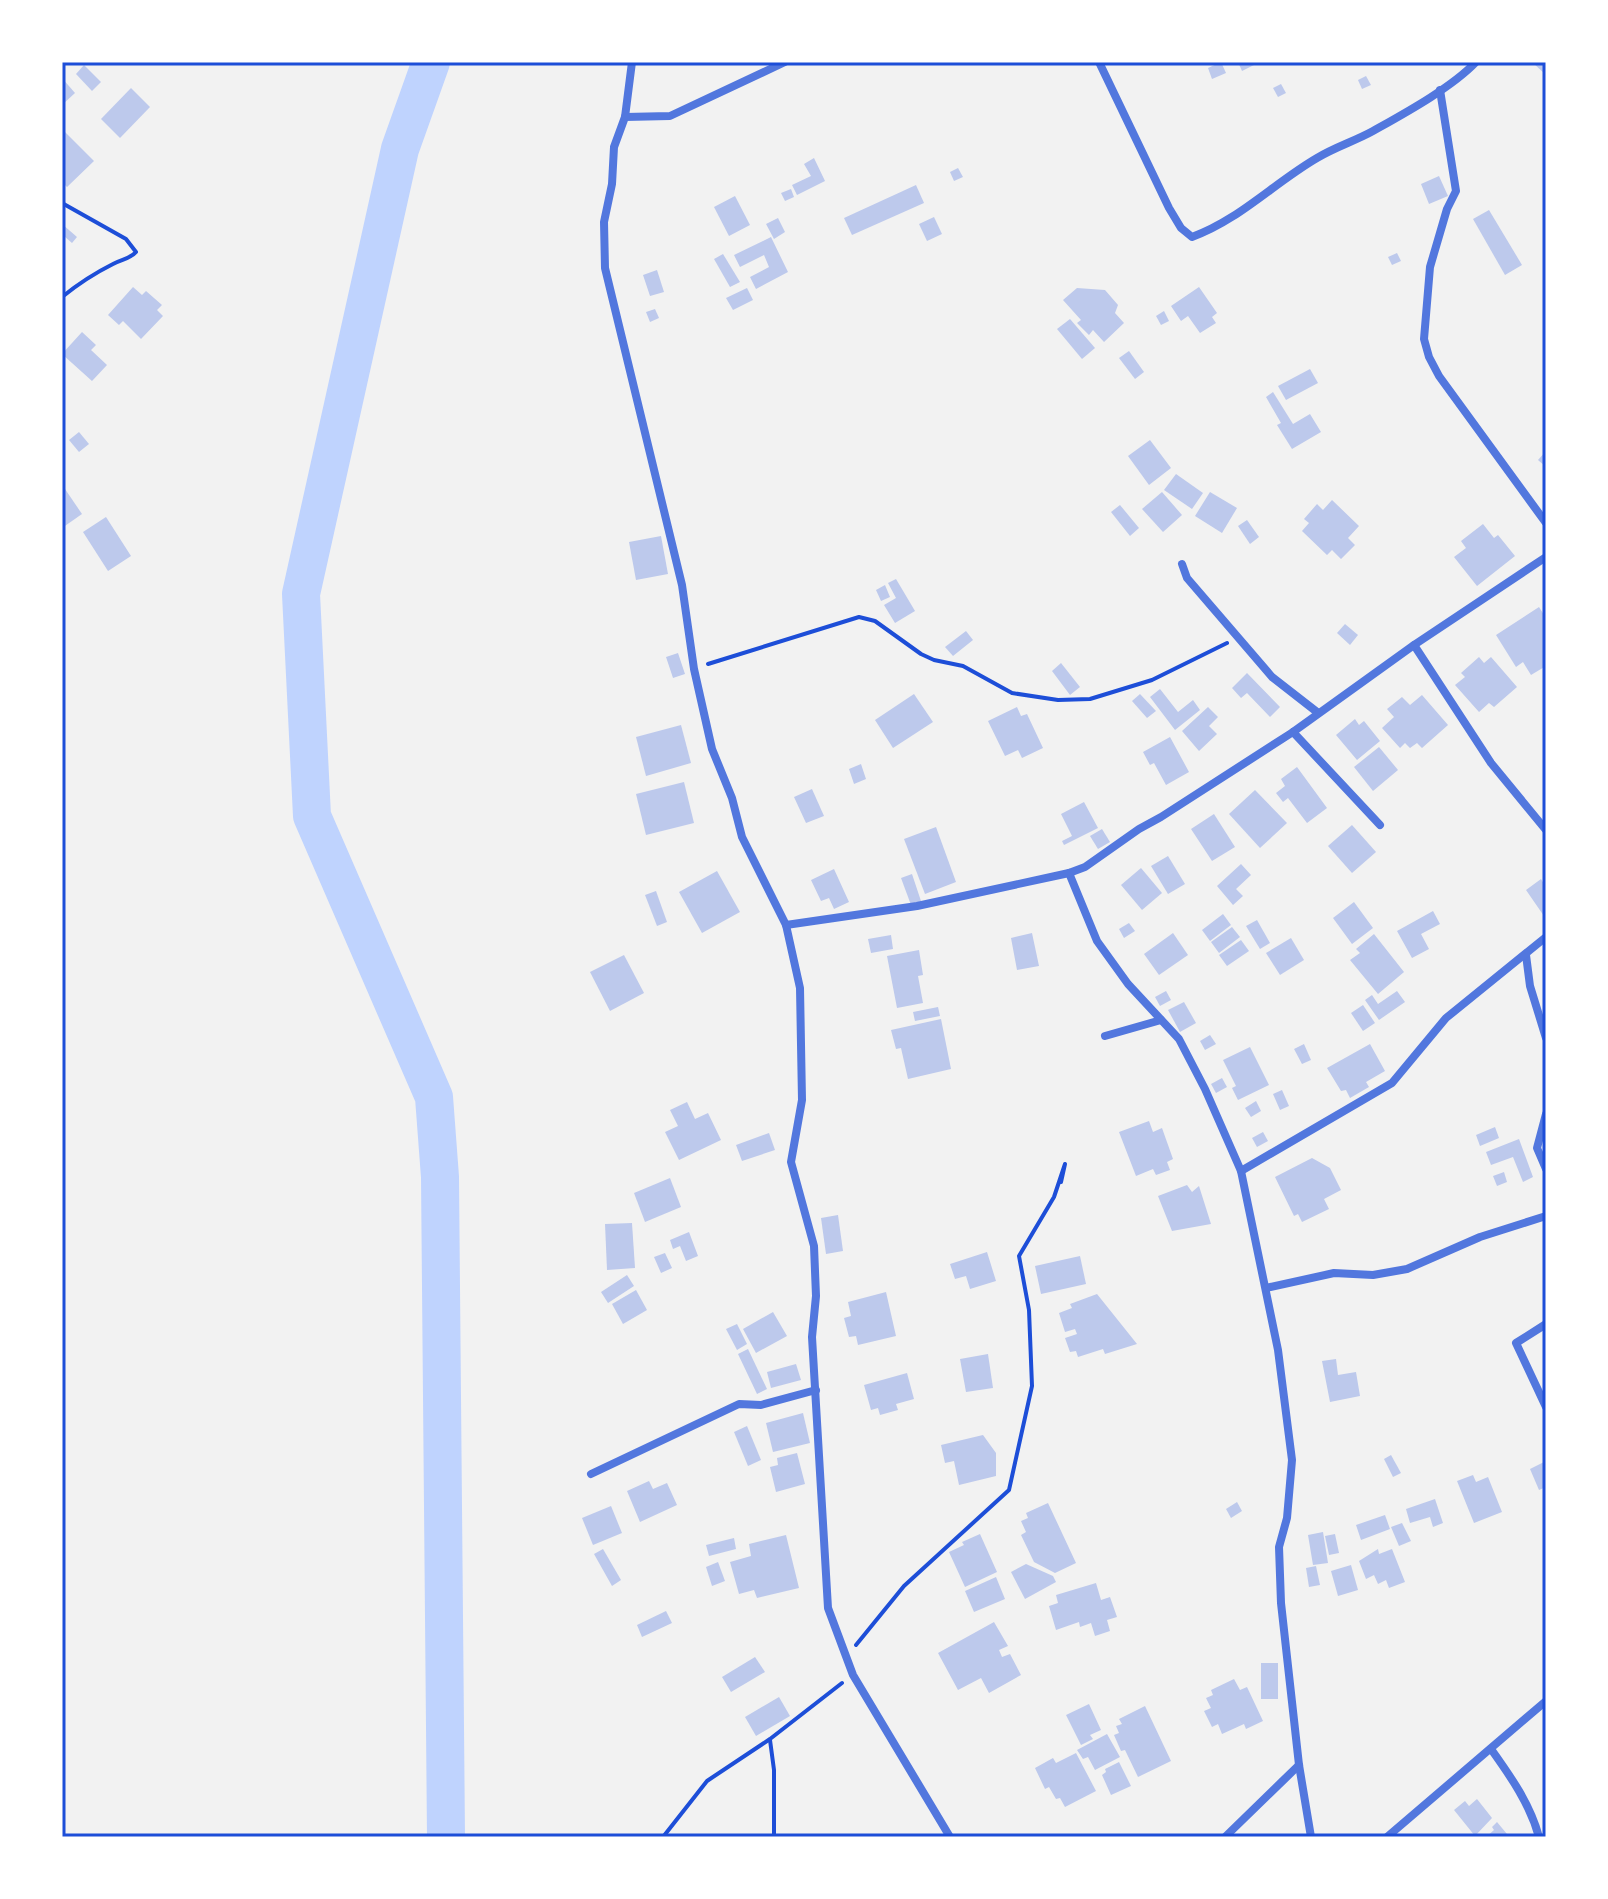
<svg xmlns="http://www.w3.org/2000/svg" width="1608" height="1899" font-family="'DM Sans',sans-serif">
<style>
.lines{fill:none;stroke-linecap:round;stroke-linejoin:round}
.river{stroke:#bfd3fe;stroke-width:38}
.building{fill:#bdc9ec}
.path{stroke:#1d4ed8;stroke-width:4}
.minor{stroke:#5277de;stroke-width:8}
.neatline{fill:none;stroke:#1d4ed8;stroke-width:3}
</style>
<rect width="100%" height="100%" fill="#f2f2f2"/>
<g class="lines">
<!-- river -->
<path class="river" d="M431 62 400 149 301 594 312 816 434 1097 440 1177 446 1837"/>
</g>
<!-- building -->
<g class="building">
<path d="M1221 62 1226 73 1212 79 1208 68Z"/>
<path d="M1238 62H1260L1242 71Z"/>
<path d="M1532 62H1546V75Z"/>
<path d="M84 65 101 82 92 91 76 74Z"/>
<path d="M1366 76 1371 85 1362 89 1358 80Z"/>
<path d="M62 78 75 93 62 105Z"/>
<path d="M1281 84 1286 93 1278 97 1273 88Z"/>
<path d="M131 88 150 107 120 138 101 119Z"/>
<path d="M62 129 94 161 67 187 62 182V166L65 163 62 160Z"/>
<path d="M814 158 825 181 797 195 792 185 811 176 804 164Z"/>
<path d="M958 168 963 177 954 181 950 172Z"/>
<path d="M1439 176 1448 196 1429 204 1421 184Z"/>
<path d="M916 185 924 203 852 235 844 218Z"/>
<path d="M791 189 794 197 785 201 781 193Z"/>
<path d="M735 196 750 225 729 236 714 207Z"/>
<path d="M1489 210 1522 265 1505 275 1473 219Z"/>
<path d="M934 217 942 234 927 241 919 224Z"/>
<path d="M778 218 785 232 774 239 766 224Z"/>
<path d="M62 224 77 237 72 243 64 236 62 239Z"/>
<path d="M771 237 788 272 756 289 750 277 769 267 764 255 740 267 734 255Z"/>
<path d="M1397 253 1401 261 1392 265 1388 257Z"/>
<path d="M723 254 740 282 730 287 714 259Z"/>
<path d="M657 270 664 292 650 296 643 275Z"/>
<path d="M133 287 142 295 146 291 162 305 157 310 163 316 141 339 123 321 119 325 108 315Z"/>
<path d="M1199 287 1217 313 1212 317 1216 323 1200 333 1188 316 1181 321 1171 306Z"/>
<path d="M747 288 753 300 733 310 726 298Z"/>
<path d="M1077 288 1105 290 1118 305 1115 313 1124 323 1104 342 1093 330 1089 335 1077 323 1081 320 1063 300Z"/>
<path d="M655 309 659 318 650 322 646 312Z"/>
<path d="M1164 311 1169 321 1161 325 1156 316Z"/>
<path d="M1070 319 1095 348 1082 359 1057 329Z"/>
<path d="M82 332 96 345 91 350 107 365 92 381 62 354Z"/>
<path d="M1129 351 1144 372 1135 379 1119 358Z"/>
<path d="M1310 369 1318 383 1286 400 1278 386Z"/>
<path d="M1273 392 1293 424 1310 414 1321 432 1292 449 1277 425 1281 423 1266 397Z"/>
<path d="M79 432 89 444 79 452 69 440Z"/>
<path d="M1150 440 1171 468 1149 485 1128 456Z"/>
<path d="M1546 451V467L1538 460Z"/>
<path d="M1176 474 1203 493 1192 509 1164 490Z"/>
<path d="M65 489 82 514 62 528V492Z"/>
<path d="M1162 492 1182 515 1163 532 1142 509Z"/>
<path d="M1210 492 1237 508 1222 533 1195 516Z"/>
<path d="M1332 500 1359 526 1348 538 1355 545 1341 559 1332 550 1327 555 1302 531 1309 523 1304 519 1317 504 1323 510Z"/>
<path d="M1120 505 1139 528 1130 536 1111 512Z"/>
<path d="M106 517 131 556 108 571 83 532Z"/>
<path d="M1247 520 1259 537 1250 544 1238 526Z"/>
<path d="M1483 524 1494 538 1498 535 1515 556 1477 586 1454 557 1466 548 1461 541Z"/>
<path d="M661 536 668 574 636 580 629 542Z"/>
<path d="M896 579 915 611 895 623 884 605 896 598 888 583Z"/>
<path d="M885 585 890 597 881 601 876 590Z"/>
<path d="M1539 607 1546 618V666L1531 675 1523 662 1516 667 1496 635Z"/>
<path d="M1345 624 1358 635 1350 645 1337 633Z"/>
<path d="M966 631 973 640 953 656 945 647Z"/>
<path d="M678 653 685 674 673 678 666 657Z"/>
<path d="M1479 657 1484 663 1491 657 1517 687 1494 707 1489 703 1479 712 1455 685 1465 677 1461 673Z"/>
<path d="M1061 663 1080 687 1070 695 1052 671Z"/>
<path d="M1247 673 1280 707 1270 717 1247 693 1241 698 1232 688Z"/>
<path d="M1160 689 1178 712 1193 700 1200 710 1175 730 1150 697Z"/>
<path d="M914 694 933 722 893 748 875 720Z"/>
<path d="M1140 694 1156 711 1147 718 1132 701Z"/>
<path d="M1422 695 1448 725 1422 748 1417 743 1410 748 1405 743 1400 748 1382 728 1394 717 1387 709 1402 697 1410 705Z"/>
<path d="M1017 707 1021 716 1027 714 1043 748 1022 758 1018 750 1005 756 988 721Z"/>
<path d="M1208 707 1218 717 1209 726 1217 734 1199 751 1182 731Z"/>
<path d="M1355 719 1359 725 1364 721 1380 741 1357 760 1336 735Z"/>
<path d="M681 725 691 763 646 776 636 737Z"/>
<path d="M1170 737 1189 772 1166 785 1154 763 1150 765 1143 752Z"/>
<path d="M1379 747 1398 770 1373 791 1354 767Z"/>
<path d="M861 764 866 779 854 784 849 769Z"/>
<path d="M1297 767 1327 808 1307 823 1288 798 1283 802 1276 793 1285 786 1281 779Z"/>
<path d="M684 782 694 823 646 835 636 794Z"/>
<path d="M812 789 824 816 806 823 794 797Z"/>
<path d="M1255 790 1287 823 1260 848 1229 814Z"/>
<path d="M1084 802 1098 828 1064 845 1062 841 1072 836 1061 814Z"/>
<path d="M1214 814 1235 847 1212 861 1191 829Z"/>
<path d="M1352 825 1376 852 1352 873 1328 846Z"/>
<path d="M936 827 956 882 925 894 904 839Z"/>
<path d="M1102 829 1110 842 1098 849 1090 836Z"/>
<path d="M1168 856 1185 884 1168 894 1151 866Z"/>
<path d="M1241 864 1251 875 1236 889 1243 896 1233 905 1217 886Z"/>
<path d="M1141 868 1162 893 1142 910 1121 885Z"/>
<path d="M834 869 849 902 834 909 829 898 821 901 811 880Z"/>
<path d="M717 871 740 912 702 933 679 892Z"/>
<path d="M912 874 921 901 911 905 901 878Z"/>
<path d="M1541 879 1544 884 1546 883V919L1526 890Z"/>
<path d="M656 891 667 922 657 926 645 895Z"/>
<path d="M1354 902 1373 928 1352 944 1333 918Z"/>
<path d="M1433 911 1440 924 1421 934 1429 949 1412 958 1397 931Z"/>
<path d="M1223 914 1231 925 1210 941 1202 930Z"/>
<path d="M1257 920 1270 943 1260 949 1246 926Z"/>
<path d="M1129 923 1135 931 1124 938 1119 929Z"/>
<path d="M1232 927 1240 937 1219 953 1211 942Z"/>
<path d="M1032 933 1039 966 1017 970 1011 938Z"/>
<path d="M1173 933 1188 955 1159 975 1144 954Z"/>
<path d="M1374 934 1404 972 1378 994 1350 960 1360 953 1356 949Z"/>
<path d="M891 935 893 949 871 953 868 939Z"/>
<path d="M1291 938 1304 960 1280 975 1266 953Z"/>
<path d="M1241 940 1249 951 1227 966 1219 955Z"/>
<path d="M919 950 923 975 918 976 923 1003 897 1008 887 956Z"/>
<path d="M624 955 644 993 610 1011 590 972Z"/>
<path d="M1166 991 1171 1000 1160 1006 1155 997Z"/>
<path d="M1397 991 1405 1002 1379 1020 1365 1000 1372 995 1378 1004Z"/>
<path d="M1184 1002 1196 1023 1180 1032 1168 1010Z"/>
<path d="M1363 1005 1375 1023 1363 1031 1351 1013Z"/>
<path d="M938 1007 940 1016 915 1021 913 1012Z"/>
<path d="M941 1019 951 1069 908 1079 901 1048 896 1049 891 1030Z"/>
<path d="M1210 1035 1216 1044 1205 1050 1200 1041Z"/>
<path d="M1304 1044 1311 1060 1302 1064 1294 1049Z"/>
<path d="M1370 1044 1385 1071 1366 1082 1369 1087 1350 1098 1346 1090 1341 1091 1327 1068Z"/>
<path d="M1250 1047 1269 1085 1238 1100 1232 1088 1236 1086 1223 1060Z"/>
<path d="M1222 1078 1227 1087 1216 1093 1211 1084Z"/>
<path d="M1282 1090 1289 1106 1280 1110 1273 1094Z"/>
<path d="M1256 1101 1261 1111 1251 1117 1245 1108Z"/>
<path d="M687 1102 695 1119 708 1113 721 1140 679 1160 665 1132 678 1126 670 1110Z"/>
<path d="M1149 1121 1153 1132 1162 1128 1173 1159 1167 1162 1170 1170 1156 1175 1153 1169 1136 1176 1119 1132Z"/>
<path d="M1495 1127 1499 1138 1480 1146 1476 1135Z"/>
<path d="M1263 1132 1268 1141 1257 1147 1252 1138Z"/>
<path d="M769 1133 775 1150 742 1161 736 1145Z"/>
<path d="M1519 1139 1533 1177 1523 1182 1513 1157 1491 1165 1486 1152Z"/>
<path d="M1312 1158 1330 1168 1341 1190 1324 1199 1329 1209 1302 1222 1298 1214 1294 1216 1275 1177Z"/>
<path d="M1504 1172 1507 1182 1497 1186 1493 1176Z"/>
<path d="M670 1178 681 1207 645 1222 634 1193Z"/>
<path d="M1187 1185 1192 1192 1199 1186 1211 1224 1172 1231 1158 1196Z"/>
<path d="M838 1215 843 1251 826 1254 821 1218Z"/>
<path d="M632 1223 635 1268 607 1270 605 1224Z"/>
<path d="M689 1232 698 1256 686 1261 680 1246 673 1249 670 1240Z"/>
<path d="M987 1252 996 1281 970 1289 966 1276 955 1279 950 1264Z"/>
<path d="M665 1253 672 1268 661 1273 654 1257Z"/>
<path d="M1080 1256 1086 1284 1041 1294 1035 1266Z"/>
<path d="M627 1275 634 1286 608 1303 601 1292Z"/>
<path d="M636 1290 647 1310 623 1324 612 1304Z"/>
<path d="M886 1292 896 1336 858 1345 856 1336 849 1337 844 1318 851 1316 848 1302Z"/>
<path d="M1097 1294 1137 1344 1105 1354 1103 1349 1078 1357 1076 1351 1070 1352 1065 1338 1077 1334 1075 1329 1065 1332 1059 1313 1072 1308 1070 1304Z"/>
<path d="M773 1312 787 1336 756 1353 743 1329Z"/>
<path d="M737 1324 747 1344 737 1350 726 1329Z"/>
<path d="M748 1349 767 1389 757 1394 738 1354Z"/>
<path d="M988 1354 993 1388 966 1392 960 1359Z"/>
<path d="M1336 1359 1338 1375 1356 1372 1360 1396 1330 1402 1322 1361Z"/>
<path d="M796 1364 801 1380 771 1388 767 1372Z"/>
<path d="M907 1373 914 1399 896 1404 898 1410 880 1415 878 1408 871 1410 864 1385Z"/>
<path d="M803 1413 810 1443 773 1452 766 1423Z"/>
<path d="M747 1426 761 1460 748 1466 734 1432Z"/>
<path d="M983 1435 996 1453V1476L959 1485 954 1461 945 1463 941 1445Z"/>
<path d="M797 1453 805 1484 776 1492 770 1467 778 1465 777 1458Z"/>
<path d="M1391 1455 1401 1473 1393 1477 1384 1459Z"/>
<path d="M1546 1461V1487L1539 1490 1530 1469Z"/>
<path d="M1473 1475 1476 1482 1488 1477 1502 1512 1474 1523 1457 1481Z"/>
<path d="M649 1481 653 1489 667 1483 677 1505 640 1522 627 1491Z"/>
<path d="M1435 1499 1443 1523 1433 1527 1430 1517 1410 1523 1406 1509Z"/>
<path d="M1237 1502 1242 1511 1231 1518 1226 1509Z"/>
<path d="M1048 1503 1076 1563 1055 1573 1034 1562 1021 1535 1026 1532 1021 1521 1028 1518 1026 1513Z"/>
<path d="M611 1506 622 1533 593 1545 582 1518Z"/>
<path d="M1385 1515 1390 1529 1361 1540 1356 1525Z"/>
<path d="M1402 1523 1411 1541 1399 1546 1391 1527Z"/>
<path d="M1323 1532 1328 1563 1313 1565 1308 1535Z"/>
<path d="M980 1534 997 1572 965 1587 949 1552 964 1545 962 1542Z"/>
<path d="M1335 1534 1339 1553 1329 1555 1325 1536Z"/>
<path d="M786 1535 799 1588 757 1598 754 1590 739 1594 730 1562 751 1556 749 1544Z"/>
<path d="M734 1538 736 1549 709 1556 706 1545Z"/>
<path d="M603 1549 621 1580 612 1586 594 1554Z"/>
<path d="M1378 1549 1379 1554 1392 1549 1405 1582 1389 1588 1386 1580 1378 1584 1374 1575 1366 1579 1359 1561Z"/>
<path d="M718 1562 725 1581 712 1586 706 1567Z"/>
<path d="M1026 1564 1053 1576 1056 1582 1025 1599 1011 1572Z"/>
<path d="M1351 1565 1358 1590 1338 1596 1331 1571Z"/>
<path d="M1316 1566 1320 1585 1309 1587 1306 1568Z"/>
<path d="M996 1577 1005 1599 974 1612 965 1591Z"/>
<path d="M1096 1583 1101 1600 1110 1597 1117 1617 1107 1620 1110 1631 1095 1636 1091 1623 1080 1627 1079 1622 1056 1630 1049 1606 1058 1603 1056 1595Z"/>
<path d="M666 1611 672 1623 642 1637 637 1625Z"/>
<path d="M994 1622 1008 1646 999 1650 1002 1657 1010 1654 1021 1675 989 1693 981 1678 958 1690 938 1653Z"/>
<path d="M755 1657 765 1672 731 1692 722 1677Z"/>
<rect x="1261" y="1663" width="17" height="36"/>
<path d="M1234 1679 1240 1690 1247 1687 1263 1721 1246 1729 1244 1724 1222 1734 1218 1724 1212 1727 1204 1711 1211 1708 1206 1698 1213 1695 1211 1690Z"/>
<path d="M779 1697 790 1716 756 1736 745 1717Z"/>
<path d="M1089 1704 1101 1730 1090 1735 1093 1739 1081 1745 1066 1715Z"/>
<path d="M1145 1706 1171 1761 1138 1777 1125 1750 1121 1751 1114 1735 1119 1733 1116 1726 1122 1724 1119 1719Z"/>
<path d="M1107 1734 1120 1757 1095 1770 1088 1757 1083 1759 1077 1750Z"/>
<path d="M1076 1753 1096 1791 1065 1807 1060 1798 1056 1799 1049 1787 1045 1789 1035 1768 1053 1758 1056 1763Z"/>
<path d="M1119 1762 1131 1786 1111 1795 1102 1775 1106 1772 1105 1769Z"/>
<path d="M1477 1799 1492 1818 1475 1836 1454 1810 1465 1801 1469 1806Z"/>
<path d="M1497 1822 1507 1834 1504 1837H1486L1494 1830 1492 1827Z"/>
</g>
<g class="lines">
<!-- path -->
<g class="path">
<path d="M62 203 126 239 136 252C130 259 122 259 113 264 95 273 78 284 62 297"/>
<path d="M708 664 859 617 875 621 921 654 934 660 963 666 1012 693 1058 700 1090 699 1152 680 1227 643"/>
<path d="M856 1645 904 1586 1009 1490 1032 1386 1029 1310 1019 1256 1054 1197 1065 1164 1061 1182"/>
<path d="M770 1740 774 1770V1837"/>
<path d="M663 1837 707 1781 770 1739 842 1683"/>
</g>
<!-- minor -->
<g class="minor">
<path d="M632 62 625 117 614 147 612 184 604 222 605 268 682 585 694 669 712 749 732 798 742 837 786 925 800 988 802 1100 791 1162 814 1246 816 1296 812 1337 828 1608 853 1675 950 1837"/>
<path d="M1099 62 1169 208 1181 228 1192 237C1239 220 1274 183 1317 158 1335 147 1355 141 1373 131 1405 113 1451 88 1476 62"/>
<path d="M1440 90 1456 191 1447 209 1430 267 1424 339 1429 357 1439 376 1546 523"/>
<path d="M625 117 670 116 785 62"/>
<path d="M1182 564 1187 578 1272 677 1317 712"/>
<path d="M1414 645 1491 763 1546 830"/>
<path d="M1293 732 1380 825"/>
<path d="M1069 873 1097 941 1128 984 1179 1039 1205 1089 1241 1171 1278 1350 1292 1460 1287 1518 1279 1547 1281 1603 1299 1765 1311 1837"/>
<path d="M786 925 917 906 1069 873 1085 867 1139 829 1161 817 1293 732 1414 645 1546 557"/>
<path d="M1526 955 1530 986 1546 1038"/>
<path d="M1105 1036 1161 1020"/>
<path d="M1546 1114 1537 1148 1546 1169"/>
<path d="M1241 1171 1392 1083 1446 1018 1546 937"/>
<path d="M1266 1288 1334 1273 1373 1275 1407 1269 1480 1237 1546 1216"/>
<path d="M1546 1324 1516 1343 1546 1407"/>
<path d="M591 1474 739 1404 761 1405 816 1390"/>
<path d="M1491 1749C1511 1777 1530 1804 1539 1837"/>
<path d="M1225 1837 1299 1765"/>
<path d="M1387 1837 1546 1701"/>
</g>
</g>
<!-- border -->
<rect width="1608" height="1899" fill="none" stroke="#ffffff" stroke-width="128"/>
<rect x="64" y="64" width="1480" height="1771" class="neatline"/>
</svg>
